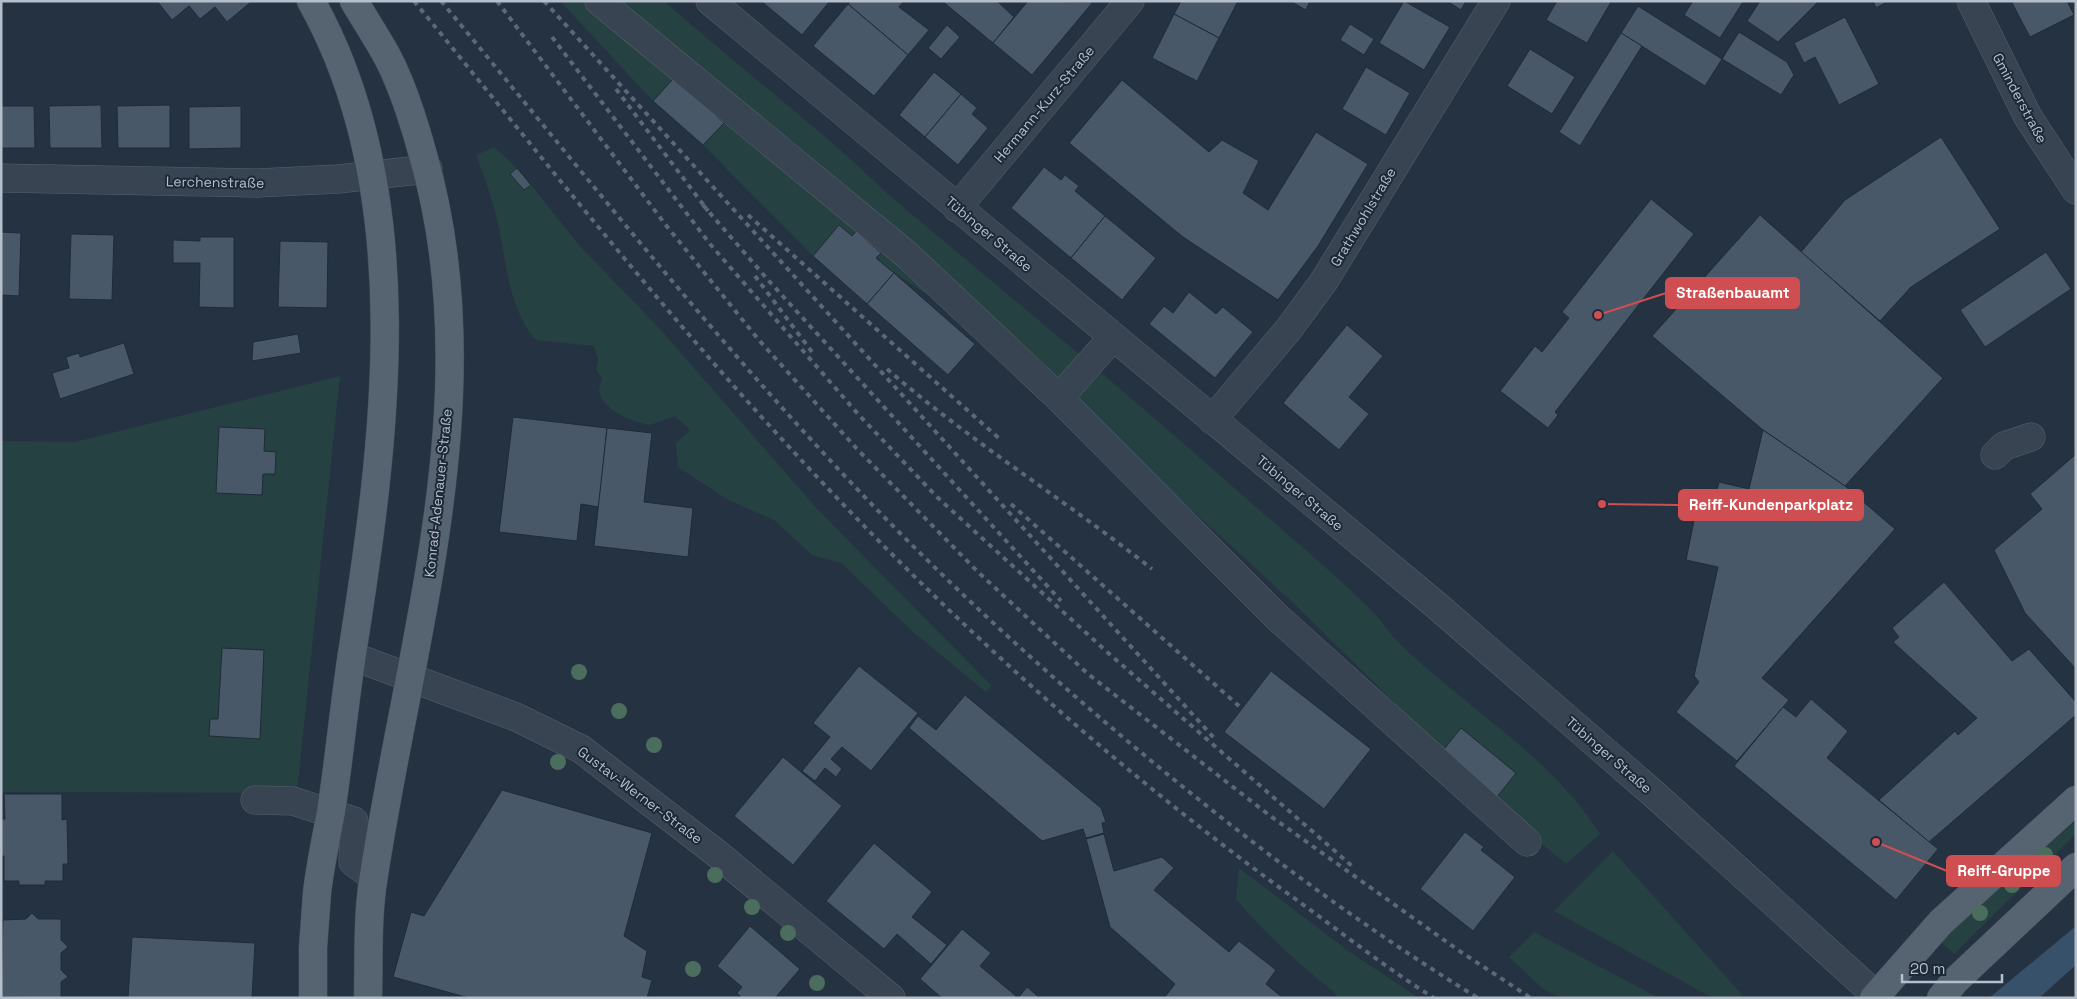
<svg xmlns="http://www.w3.org/2000/svg" width="2077" height="999" font-family="'Space Grotesk',sans-serif">
<style>
.green{fill:#264142}
.water{fill:#38516b}
.building{fill:#485868;stroke:#1f2b38}
.lines{fill:none;stroke-linecap:round;stroke-linejoin:round}
.minor-casing{stroke:#56626e;stroke-width:29}
.major-casing{stroke:#424d5a;stroke-width:29}
.minor{stroke:#384451;stroke-width:28}
.major{stroke:#566371;stroke-width:28}
.rail{stroke:#5a6878;stroke-width:4;stroke-dasharray:5 5;stroke-linecap:butt}
.tree{fill:#4b6d5d}
.labels{text-anchor:middle;stroke-width:4;stroke-linejoin:round;paint-order:stroke}
.street-label{font-size:14px;fill:#b5bfcb;stroke:#1d2936}
.leader{fill:none;stroke:#ce4e51;stroke-width:2}
.callout-dot{fill:#ce4e51;stroke:#1d2936;stroke-width:2}
.callout{fill:#ce4e51;stroke:#ce4e51;stroke-width:2}
.callout-label{font-size:15px;text-anchor:middle;font-weight:bold;fill:#fff}
</style>
<rect width="100%" height="100%" fill="#243242"/>
<!-- green -->
<g class="green">
<path d="M560 1H664C716 47 770 90 823 135 852 159 879 187 908 211 1019 304 1131 396 1240 493 1282 530 1326 566 1367 606 1379 617 1388 632 1400 644 1466 708 1550 755 1600 834L1566 864 1533 837 1441 753 1386 694 1291 601 1145 467 992 337 894 273 876 258 880 252 856 231 852 236 839 226 813 256 703 145 724 123 674 78 653 101Z"/>
<path d="M494 147 517 168 511 175 524 190 531 185 579 245 660 329 820 512 992 686 986 692 913 632 841 563 812 555 774 520 728 500 678 467 676 443 690 430 675 416 650 425C633 422 602 411 599 390 599 387 601 382 602 378L596 370 598 360 594 346 535 340C507 304 507 263 497 220 492 198 484 176 476 155Z"/>
<path d="M340 376 297 793 1 792V441L75 442Z"/>
<path d="M2076 820V834L1954 954 1939 940Z"/>
<path d="M1613 851 1745 998H1713L1554 911Z"/>
<path d="M1239 868 1347 950 1419 998H1337L1334 992C1299 964 1264 933 1236 899Z"/>
<path d="M1534 932 1659 998H1560L1543 989 1509 957Z"/>
</g>
<!-- water -->
<path class="water" d="M2076 926V965L2039 998H1989Z"/>
<!-- building -->
<g class="building">
<path d="M157 1H252L227 22 215 7 200 19 189 6 172 20Z"/>
<path d="M761 1H830L802 35Z"/>
<path d="M850 1H904L899 7 929 30 908 55 848 4Z"/>
<path d="M942 1H997L1014 17 993 43Z"/>
<path d="M1028 1 1093 2 1032 75 993 43Z"/>
<path d="M1181 1H1238L1219 38 1174 14Z"/>
<path d="M1290 1H1310L1306 10Z"/>
<path d="M1404 1 1450 27 1424 70 1379 43Z"/>
<path d="M1447 1H1466L1461 10Z"/>
<path d="M1557 1H1609L1611 2 1587 43 1546 20Z"/>
<path d="M1693 1H1743V2L1720 38 1684 15Z"/>
<path d="M1760 1H1819L1778 42 1747 21Z"/>
<path d="M1873 1H1889L1876 8Z"/>
<path d="M2011 1H2067L2074 15 2030 37Z"/>
<path d="M848 4 908 55 874 96 813 46Z"/>
<path d="M1638 6 1722 59 1705 86 1621 33Z"/>
<path d="M1174 14 1219 38 1197 81 1152 58Z"/>
<path d="M1845 17 1879 84 1839 105 1815 57 1804 63 1794 43Z"/>
<path d="M1350 24 1374 39 1364 55 1340 40Z"/>
<path d="M947 25 960 37 941 59 928 48Z"/>
<path d="M1739 32 1787 62 1794 75 1781 95 1722 59Z"/>
<path d="M1621 33 1642 46 1580 146 1559 132Z"/>
<path d="M1530 49 1575 77 1552 114 1507 86Z"/>
<path d="M1366 67 1410 93 1386 135 1342 109Z"/>
<path d="M934 72 961 94 925 137 899 115Z"/>
<path d="M674 78 724 123 703 145 653 101Z"/>
<path d="M1122 80 1209 152 1222 140 1259 161 1243 193 1268 210 1316 132 1368 164 1318 246 1278 300 1183 237 1069 143Z"/>
<path d="M961 94 977 108 972 114 988 128 958 165 925 137Z"/>
<path d="M101 105 102 148H50L49 106Z"/>
<path d="M170 105V148H118L117 106Z"/>
<path d="M1 106H34L35 148H1Z"/>
<path d="M241 106V148L189 149V107Z"/>
<path d="M1941 137 2000 229 1911 287 1880 321 1801 252 1845 200Z"/>
<path d="M1044 167 1061 180 1065 175 1079 186 1075 191 1105 216 1071 258 1011 208Z"/>
<path d="M517 168 531 185 524 190 510 174Z"/>
<path d="M1651 199 1694 234 1555 412 1558 415 1548 428 1500 391 1535 346 1542 352 1569 318 1562 312Z"/>
<path d="M1760 215 1943 378 1845 486 1763 430 1652 336Z"/>
<path d="M1105 216 1156 258 1122 300 1071 258Z"/>
<path d="M839 225 852 236 856 231 881 253 876 258 894 273 867 304 813 256Z"/>
<path d="M1 232 21 233 19 296 1 295Z"/>
<path d="M71 234 114 235 112 300 69 299Z"/>
<path d="M200 237H234V308L199 307 200 263H173V240L200 241Z"/>
<path d="M280 241 328 242 327 308 278 307Z"/>
<path d="M2046 252 2071 289 1985 347 1960 310Z"/>
<path d="M894 273 975 344 948 375 867 304Z"/>
<path d="M1189 292 1216 314 1223 307 1253 332 1215 378 1149 324 1164 306 1173 313Z"/>
<path d="M1347 325 1383 356 1349 397 1369 414 1339 450 1283 403Z"/>
<path d="M298 334 301 353 252 361 253 342Z"/>
<path d="M124 343 134 374 60 399 52 373 69 368 66 357 79 353 80 357Z"/>
<path d="M513 417 607 428 599 507 581 504 577 541 499 532Z"/>
<path d="M219 427 265 429 264 451 276 452 275 474H263L262 495 216 493Z"/>
<path d="M607 428 652 433 644 502 693 508 688 557 594 546Z"/>
<path d="M1763 430 1845 486 1895 529 1762 678 1789 700 1737 761 1676 712 1699 682 1694 676 1718 567 1686 560 1697 506 1712 509 1719 482 1749 489Z"/>
<path d="M2076 454V669L2025 613 1994 550 2042 509 2030 494Z"/>
<path d="M1944 582 2012 661 2029 649 2076 702V715L1929 842 1879 800 1955 731 1958 735 1977 718 1893 642 1899 637 1892 628Z"/>
<path d="M222 648 264 650 260 739 209 736 210 719H218Z"/>
<path d="M859 666 918 713 871 771 842 747 831 759 842 769 836 777 825 768 815 781 802 771 830 737 813 723Z"/>
<path d="M1271 671 1371 749 1324 809 1224 732Z"/>
<path d="M965 695 1101 808 1106 822 1102 823 1104 833 1086 838 1083 829 1042 841 909 728 918 716 936 730Z"/>
<path d="M1811 699 1848 731 1827 758 1938 849 1896 900 1734 766 1783 707 1796 717Z"/>
<path d="M1461 728 1516 773 1496 798 1441 753Z"/>
<path d="M783 757 842 806 793 865 734 816Z"/>
<path d="M502 790 652 833 624 936 647 951 642 977 652 980 647 998H469L393 977 411 912 424 916Z"/>
<path d="M4 794H62V820L67 819 68 864H63V881H45V885H19V881H4V856H1V819H5Z"/>
<path d="M1465 832 1484 847 1481 850 1515 877 1473 931 1420 889Z"/>
<path d="M1104 834 1114 871 1162 857 1174 868 1154 890 1229 952 1239 941 1276 970 1266 984 1283 998H1164L1175 984 1110 927 1086 839Z"/>
<path d="M874 843 932 892 912 917 947 945 931 964 897 934 884 949 826 901Z"/>
<path d="M32 913 38 919H61V940L68 947 61 953V970L68 977 61 982V998L1 997 3 920 26 919Z"/>
<path d="M750 926 800 969 775 998H742L737 993 742 987 717 966Z"/>
<path d="M962 929 991 953 980 966 1016 996 1014 998H942L920 979Z"/>
<path d="M132 937 255 943 252 998H128Z"/>
<path d="M1027 987 1040 998H1018Z"/>
</g>
<g class="lines">
<defs>
<g id="minor">
<path d="M599 1 907 255 1059 398 1112 338"/>
<path d="M710 1 1436 605 1655 795 1879 998"/>
<path d="M1971 1 2028 117 2076 190"/>
<path d="M1 178 258 183 338 179 428 169"/>
<path d="M957 208 1130 1"/>
<path d="M1059 398 1278 618 1527 842"/>
<path d="M1212 420 1288 330 1324 281 1496 1"/>
<path d="M1995 455 2004 446 2031 437"/>
<path d="M352 656 516 717 581 749 715 852 891 998"/>
<path d="M255 800 293 801 354 821 353 862 373 877"/>
</g>
<g id="major">
<path d="M311 1C420 195 385 444 352 654 344 706 339 760 331 812 326 839 320 866 317 893L313 948V998"/>
<path d="M354 1C365 20 378 39 388 58 404 89 414 122 423 155 492 393 410 638 374 875 367 915 369 957 368 998"/>
<path d="M1874 998 1941 922 2076 800"/>
<path d="M1941 998 1955 981 2076 867"/>
</g>
</defs>
<!-- minor casing -->
<use href="#minor" class="minor-casing"/>
<!-- major casing -->
<use href="#major" class="major-casing"/>
<!-- minor -->
<use href="#minor" class="minor"/>
<!-- major -->
<use href="#major" class="major"/>
<!-- rail -->
<g class="rail">
<path d="M414 1C542 157 666 316 804 463 952 622 1112 765 1287 893 1336 928 1383 966 1434 998"/>
<path d="M441 1C565 150 685 303 816 445 921 560 1035 665 1155 764 1258 849 1364 928 1478 998"/>
<path d="M497 1 665 224 758 339 857 449 978 572 1088 674 1269 815 1458 950 1531 998"/>
<path d="M544 1 1215 739"/>
<path d="M552 37 710 244 858 414 937 497 1106 651 1352 866"/>
<path d="M616 89 708 211"/>
<path d="M703 205 769 281 1061 601"/>
<path d="M748 215 1002 441"/>
<path d="M755 276 815 356"/>
<path d="M887 369C971 442 1065 500 1152 569"/>
<path d="M1011 504 1239 706"/>
</g>
</g>
<!-- trees -->
<g class="tree">
<circle cx="579" cy="672" r="8"/>
<circle cx="619" cy="711" r="8"/>
<circle cx="654" cy="745" r="8"/>
<circle cx="558" cy="762" r="8"/>
<circle cx="2045" cy="855" r="8"/>
<circle cx="715" cy="875" r="8"/>
<circle cx="2012" cy="885" r="8"/>
<circle cx="752" cy="907" r="8"/>
<circle cx="1980" cy="913" r="8"/>
<circle cx="788" cy="933" r="8"/>
<circle cx="693" cy="969" r="8"/>
<circle cx="817" cy="983" r="8"/>
</g>
<g class="labels">
<!-- street labels -->
<g class="street-label">
<text transform="translate(2020 98) rotate(62)" y="5">Gminderstraße</text>
<text transform="translate(1044 104) rotate(-50)" y="5">Hermann-Kurz-Straße</text>
<text transform="translate(215 182) rotate(1)" y="5">Lerchenstraße</text>
<text transform="translate(1363 217) rotate(-59)" y="5">Grathwohlstraße</text>
<text transform="translate(989 234) rotate(40)" y="5">Tübinger Straße</text>
<text transform="translate(438 493) rotate(-84)" y="5">Konrad-Adenauer-Straße</text>
<text transform="translate(1300 493) rotate(40)" y="5">Tübinger Straße</text>
<text transform="translate(1609 755) rotate(41)" y="5">Tübinger Straße</text>
<text transform="translate(640 795) rotate(37)" y="5">Gustav-Werner-Straße</text>
</g>
</g>
<!-- callouts -->
<path class="leader" d="M1598 315L1666 293M1602 504L1679 505M1876 842L1947 871"/>
<g class="callout-dot">
<circle cx="1598" cy="315" r="5"/>
<circle cx="1602" cy="504" r="5"/>
<circle cx="1876" cy="842" r="5"/>
</g>
<g class="callout">
<rect x="1666" y="278" width="133" height="30" rx="5"/>
<rect x="1679" y="490" width="184" height="30" rx="5"/>
<rect x="1947" y="856" width="113" height="30" rx="5"/>
</g>
<g class="callout-label">
<text x="1733" y="298">Straßenbauamt</text>
<text x="1771" y="510">Reiff-Kundenparkplatz</text>
<text x="2004" y="876">Reiff-Gruppe</text>
</g>
<!-- border -->
<rect width="2077" height="999" fill="none" stroke="#b5bfcb" stroke-width="5"/>
<!-- scale -->
<path d="M1902 974v8h100v-8" fill="none" stroke="#b5bfcb" stroke-width="2.5"/>
<text x="1910" y="974" font-size="15" fill="#b5bfcb" stroke="#1d2936" stroke-width="4" paint-order="stroke">20 m</text>
</svg>
